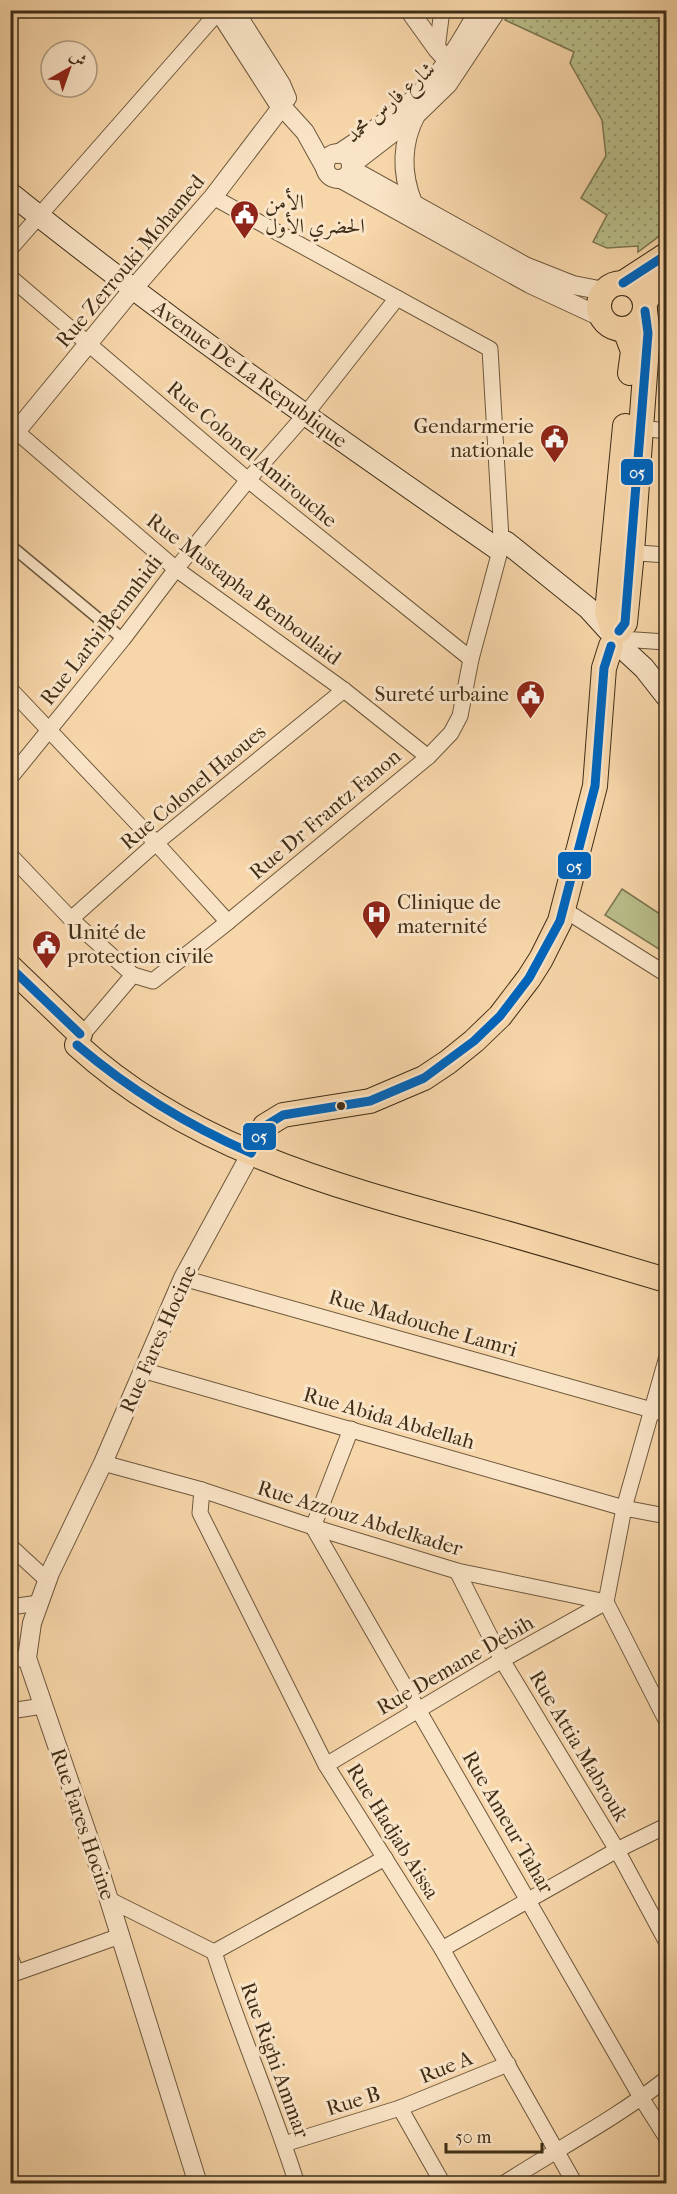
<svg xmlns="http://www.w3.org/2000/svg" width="677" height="2194" font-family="'IM FELL French Canon',Amiri,serif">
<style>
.green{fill:url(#green-dots);stroke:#7c7651;stroke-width:1.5}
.pitch{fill:#b9be8a;stroke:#7c7651;stroke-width:1.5}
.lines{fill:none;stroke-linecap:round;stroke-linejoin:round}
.pedestrian-casing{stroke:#6d583c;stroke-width:13}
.minor-casing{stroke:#6d583c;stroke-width:17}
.tertiary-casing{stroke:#6d583c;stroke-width:20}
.secondary-casing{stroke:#3f2e18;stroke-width:23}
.primary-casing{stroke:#3f2e18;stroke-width:26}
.pedestrian{stroke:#fae4c7;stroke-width:10}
.minor{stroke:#fae4c7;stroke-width:15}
.tertiary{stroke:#fae4c7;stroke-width:18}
.secondary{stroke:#fae4c7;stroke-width:21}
.primary{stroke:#f7d6a9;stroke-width:24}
.bus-1-casing{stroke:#fae4c7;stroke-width:14}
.bus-1{stroke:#0065bd;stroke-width:9}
.bus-dot{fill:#3f2e18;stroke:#fae4c7;stroke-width:2}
.labels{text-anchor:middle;stroke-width:6;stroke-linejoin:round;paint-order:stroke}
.street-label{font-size:21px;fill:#3f2e18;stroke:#fae4c7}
.poi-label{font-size:21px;fill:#3f2e18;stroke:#fae4c7;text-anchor:start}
.line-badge{stroke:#fae4c7;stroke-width:2}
.badge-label{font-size:16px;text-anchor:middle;font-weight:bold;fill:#fff}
</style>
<defs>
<pattern id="green-dots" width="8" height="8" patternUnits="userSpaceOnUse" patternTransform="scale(1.5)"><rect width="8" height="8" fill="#b9be8a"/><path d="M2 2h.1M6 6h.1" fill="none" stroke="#989b70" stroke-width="1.8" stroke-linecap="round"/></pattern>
</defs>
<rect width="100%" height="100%" fill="#f7d6a9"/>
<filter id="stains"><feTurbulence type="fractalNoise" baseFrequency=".00333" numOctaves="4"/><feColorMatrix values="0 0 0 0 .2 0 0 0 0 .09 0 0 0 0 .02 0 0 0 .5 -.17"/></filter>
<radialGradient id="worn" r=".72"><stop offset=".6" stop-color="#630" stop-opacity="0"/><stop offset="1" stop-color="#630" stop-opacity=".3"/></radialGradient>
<!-- green -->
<path class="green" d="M511 11H666V231L638 252V246L607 248 593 242 607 215 581 198 606 156 602 120 570 63 574 52 505 20Z"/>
<!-- pitch -->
<path class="pitch" d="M622 889 666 918V945L662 951 605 915Z"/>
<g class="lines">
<defs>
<path id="pedestrian" d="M10 545 123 639"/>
<g id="minor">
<path d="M10 15 14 10"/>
<path d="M437 49 442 10"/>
<path d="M213 197 490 349 501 539"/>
<path d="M10 249 219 11"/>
<path d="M10 277 248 480 471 659"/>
<path d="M10 426 176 569 344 690 428 757"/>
<path d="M641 428 666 431"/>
<path d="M625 552 666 555"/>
<path d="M621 639 666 642"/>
<path d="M10 689 156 843 228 922"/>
<path d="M10 778 123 639 176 569 248 480 305 415 397 298"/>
<path d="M10 855 71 919 133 975"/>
<path d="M563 909 666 974"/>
<path d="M71 919 156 843 344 690"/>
<path d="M82 1035 133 975 153 981 228 922 428 757 451 733 460 716 471 659 500 551"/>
<path d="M183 1278 666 1414"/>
<path d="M142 1370 624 1508 666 1516"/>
<path d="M351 1429 313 1527 642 2099 666 2137"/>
<path d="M103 1463 202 1490 313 1527 457 1571 606 1602"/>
<path d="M202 1490 200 1513 326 1765 442 1949 575 2184"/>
<path d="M10 1546 47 1580"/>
<path d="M457 1571 502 1660 617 1850 666 1941"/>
<path d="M606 1602 624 1508 666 1360"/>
<path d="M606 1602 666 1720"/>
<path d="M10 1607 39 1603"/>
<path d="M10 1660 27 1658"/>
<path d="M10 1711 43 1706"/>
<path d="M326 1765 502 1660 606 1602"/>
<path d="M108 1899 214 1952 385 1858"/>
<path d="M442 1949 617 1850 666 1826"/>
<path d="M214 1952C239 2030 272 2105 297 2184"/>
<path d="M10 1956 16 1973 120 1936"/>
<path d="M400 2108 443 2184"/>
<path d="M284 2144 400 2108 508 2064"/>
<path d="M503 2184C557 2149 617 2118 666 2079"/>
</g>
<g id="tertiary">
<path d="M218 10 279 105"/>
<path d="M234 10 281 84 287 98"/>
<path d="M409 10 437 49 456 70"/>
<path d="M286 111 305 132 325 168"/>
<circle cx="338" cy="166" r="13"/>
<path d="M338 154C372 131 410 108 436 76 453 56 466 33 479 10"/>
<path d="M351 165 416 115 448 84 497 10"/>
<path d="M351 169 525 266 573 285 604 291"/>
<path d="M341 179 530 284 601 317"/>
<path d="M413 203C401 173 401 144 416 115"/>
<path d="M10 439 133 289 213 197 280 109"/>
<path d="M198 2184 99 1868 27 1658 32 1623 50 1573 103 1463 183 1278 251 1153"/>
</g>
<g id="secondary">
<path d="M10 193C167 319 331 434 496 548"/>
<path d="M506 542 588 608 608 630"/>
<path d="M618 644 644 668 666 696"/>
</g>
<g id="primary">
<circle cx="622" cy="306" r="23"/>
<path d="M623 283 666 255"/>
<path d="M645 301 666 276"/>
<path d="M625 330 633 351 630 373"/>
<path d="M612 629 607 612 625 426"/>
<path d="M619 631 625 623 632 552 648 333 645 311"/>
<path d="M10 967 80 1034"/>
<path d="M77 1045C187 1146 330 1185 470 1223 536 1241 601 1261 666 1280"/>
<path d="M251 1153 265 1126 283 1115 370 1101 424 1078 448 1062 474 1041 500 1016 529 978 541 959 560 921 595 786 604 668 611 646"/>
</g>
</defs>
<!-- pedestrian casing -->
<use href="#pedestrian" class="pedestrian-casing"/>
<!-- minor casing -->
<use href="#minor" class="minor-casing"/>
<!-- tertiary casing -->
<use href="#tertiary" class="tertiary-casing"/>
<!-- secondary casing -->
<use href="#secondary" class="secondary-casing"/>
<!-- primary casing -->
<use href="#primary" class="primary-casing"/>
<!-- pedestrian -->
<use href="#pedestrian" class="pedestrian"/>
<!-- minor -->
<use href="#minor" class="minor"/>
<!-- tertiary -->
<use href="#tertiary" class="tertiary"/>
<!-- secondary -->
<use href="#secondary" class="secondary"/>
<!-- primary -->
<use href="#primary" class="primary"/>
<defs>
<g id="bus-1">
<path d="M623 283 666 255"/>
<path d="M619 631 625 623 648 333 645 311"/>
<path d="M10 967 80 1034"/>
<path d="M77 1045C130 1090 187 1125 251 1153L265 1126 283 1115 370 1101 424 1078 474 1041 500 1016 529 978 560 921 595 786 604 668 611 646"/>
</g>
</defs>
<!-- bus-1 casing -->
<use href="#bus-1" class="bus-1-casing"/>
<!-- bus-1 -->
<use href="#bus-1" class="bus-1"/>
</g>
<!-- icons -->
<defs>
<symbol id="civic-pin" viewBox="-11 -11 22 30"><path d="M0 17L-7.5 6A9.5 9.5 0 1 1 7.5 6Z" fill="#8f2418" stroke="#fae4c7"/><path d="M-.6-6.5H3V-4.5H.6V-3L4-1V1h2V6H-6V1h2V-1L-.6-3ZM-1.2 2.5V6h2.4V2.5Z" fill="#fff"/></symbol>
<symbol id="hospital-pin" viewBox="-11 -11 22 30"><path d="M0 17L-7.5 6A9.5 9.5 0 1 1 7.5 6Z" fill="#8f2418" stroke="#fae4c7"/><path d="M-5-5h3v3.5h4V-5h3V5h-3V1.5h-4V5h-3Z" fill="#fff"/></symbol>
</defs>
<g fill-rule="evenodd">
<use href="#civic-pin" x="228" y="198" width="33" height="45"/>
<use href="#civic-pin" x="538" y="422" width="33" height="45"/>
<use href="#civic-pin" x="514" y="678" width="33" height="45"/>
<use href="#hospital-pin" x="360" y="898" width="33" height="45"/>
<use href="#civic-pin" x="30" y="928" width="33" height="45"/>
</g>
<!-- markers -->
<circle class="bus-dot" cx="341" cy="1106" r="5"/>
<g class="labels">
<!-- street labels -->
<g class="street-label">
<text transform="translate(390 102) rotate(-41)" y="7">شارع فارس محمد</text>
<text transform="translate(130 261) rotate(-50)" y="7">Rue Zerrouki Mohamed</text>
<text transform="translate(250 374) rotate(36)" y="7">Avenue De La Republique</text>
<text transform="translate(252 454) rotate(40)" y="7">Rue Colonel Amirouche</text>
<text transform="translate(244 589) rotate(37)" y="7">Rue Mustapha Benboulaid</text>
<text transform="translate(101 630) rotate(-52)" y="7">Rue Larbi Benmhidi</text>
<text transform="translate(193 787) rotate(-40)" y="7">Rue Colonel Haoues</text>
<text transform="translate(325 814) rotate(-40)" y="7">Rue Dr Frantz Fanon</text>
<text transform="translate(423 1323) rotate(16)" y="7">Rue Madouche Lamri</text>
<text transform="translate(158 1339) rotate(-66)" y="7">Rue Fares Hocine</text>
<text transform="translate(389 1418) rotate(16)" y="7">Rue Abida Abdellah</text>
<text transform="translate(360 1518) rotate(17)" y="7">Rue Azzouz Abdelkader</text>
<text transform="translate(455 1665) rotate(-30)" y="7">Rue Demane Debih</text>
<text transform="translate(579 1746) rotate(59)" y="7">Rue Attia Mabrouk</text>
<text transform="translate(508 1822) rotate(60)" y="7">Rue Ameur Tahar</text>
<text transform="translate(83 1824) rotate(71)" y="7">Rue Fares Hocine</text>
<text transform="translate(393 1831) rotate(58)" y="7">Rue Hadjab Aissa</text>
<text transform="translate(275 2060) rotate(70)" y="7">Rue Righi Ammar</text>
<text transform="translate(446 2067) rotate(-22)" y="7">Rue A</text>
<text transform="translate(353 2101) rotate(-17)" y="7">Rue B</text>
</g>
<!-- poi labels -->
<g class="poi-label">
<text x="265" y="209">الأمن<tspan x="265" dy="24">الحضري الأول</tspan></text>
<text x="534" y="433" text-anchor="end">Gendarmerie<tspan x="534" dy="24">nationale</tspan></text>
<text x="509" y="701" text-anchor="end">Sureté urbaine</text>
<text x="397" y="909">Clinique de<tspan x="397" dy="24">maternité</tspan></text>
<text x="67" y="939">Unité de<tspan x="67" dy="24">protection civile</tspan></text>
</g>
</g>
<g class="line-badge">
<rect x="620" y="458" width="34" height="28" rx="6" fill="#0065bd"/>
<rect x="557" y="851" width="35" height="29" rx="6" fill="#0065bd"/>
<rect x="242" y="1122" width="35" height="29" rx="6" fill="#0065bd"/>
</g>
<g class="badge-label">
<text x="637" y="478">05</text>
<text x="574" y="872">05</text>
<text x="259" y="1142">05</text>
</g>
<!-- margin -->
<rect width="677" height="2194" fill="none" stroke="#f7d6a9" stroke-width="36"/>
<rect x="12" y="12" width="653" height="2170" fill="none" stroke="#3f2e18" stroke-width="3"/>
<rect x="18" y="18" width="641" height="2158" fill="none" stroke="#3f2e18" stroke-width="1.5"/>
<!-- north arrow -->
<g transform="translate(69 69) rotate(40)"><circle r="28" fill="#fae4c7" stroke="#af9b81" stroke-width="1.5"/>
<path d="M0-4.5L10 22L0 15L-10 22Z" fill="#8f2418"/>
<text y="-9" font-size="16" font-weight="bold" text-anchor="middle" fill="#3f2e18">ش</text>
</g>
<!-- scale -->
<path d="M446 2143v9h96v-9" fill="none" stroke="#3f2e18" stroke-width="3"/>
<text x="455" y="2143" font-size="18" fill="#3f2e18" stroke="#fae4c7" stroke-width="4.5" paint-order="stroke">50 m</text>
<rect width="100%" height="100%" filter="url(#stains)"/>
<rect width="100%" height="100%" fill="url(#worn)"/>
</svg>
